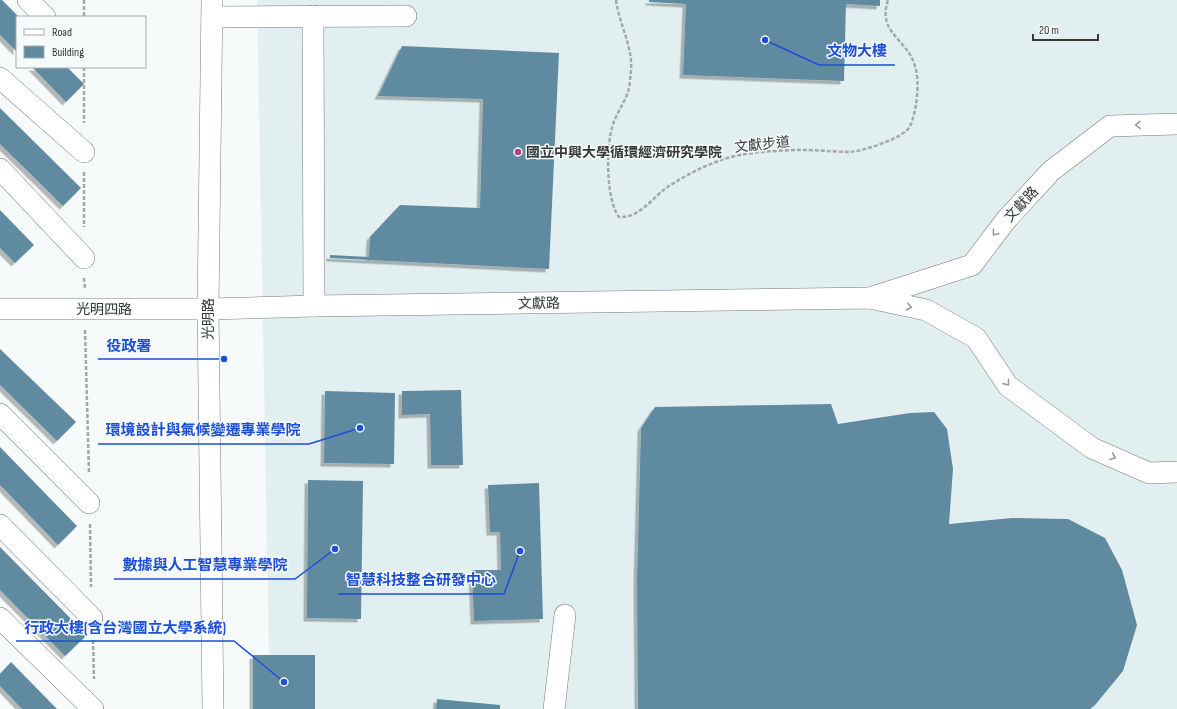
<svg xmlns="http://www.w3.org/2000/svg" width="1177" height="709" font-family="'Sofia Sans Condensed','Noto Sans TC',sans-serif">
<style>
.built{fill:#e2eff0}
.building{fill:#608a9f;filter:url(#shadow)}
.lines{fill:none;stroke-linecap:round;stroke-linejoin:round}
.minor-casing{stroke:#777a7a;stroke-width:22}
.path{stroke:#a4a7a7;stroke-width:2.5;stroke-dasharray:4 2;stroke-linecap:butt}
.minor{stroke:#fff;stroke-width:21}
.oneway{stroke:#9a9c9c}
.poi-dot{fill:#ba3e8e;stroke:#f6fafb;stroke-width:1.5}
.labels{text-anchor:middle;stroke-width:3;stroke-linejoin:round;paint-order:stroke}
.street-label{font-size:14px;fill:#363838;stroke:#f6fafb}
.poi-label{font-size:14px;font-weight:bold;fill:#363838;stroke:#f6fafb;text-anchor:start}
.leader{fill:none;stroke:#1d4ed8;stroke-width:1.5}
.callout-dot{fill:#1d4ed8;stroke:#f6fafb;stroke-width:1.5}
.callout-label{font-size:15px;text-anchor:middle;font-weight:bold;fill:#1d4ed8;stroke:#f6fafb;stroke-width:3;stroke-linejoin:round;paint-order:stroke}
</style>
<defs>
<filter id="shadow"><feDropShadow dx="-3.5" dy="3.5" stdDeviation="0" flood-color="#0004"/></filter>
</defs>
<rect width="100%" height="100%" fill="#f6fafb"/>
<!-- built -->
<path class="built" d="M257 0H1177V709H270Z"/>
<!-- building -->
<g class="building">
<path d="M0 0H2L19 17H17V52L0 35Z"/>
<path d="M649 0H880V6L846 4 844 81 683 75 686 4 649 2Z"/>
<path d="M402 46 559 53 549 269 330 258V255L369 257 370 237 400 205 480 208 483 99 378 96Z"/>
<path d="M32 67H67L84 84 66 102Z"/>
<path d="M0 108 81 188 63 206 0 144Z"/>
<path d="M0 210 34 245 15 263 0 248Z"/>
<path d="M0 349 76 422 57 441 0 385Z"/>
<path d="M461 390 463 465H431L430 414 402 415V391Z"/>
<path d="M325 391 395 393 394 464 324 463Z"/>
<path d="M831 404 838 424 910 413 934 412 947 429 953 469 949 524 1012 518 1068 519 1105 538 1122 570 1137 625 1123 671 1095 705 1090 709H638L637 581 641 428 655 407Z"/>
<path d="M0 447 77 526 58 545 0 485Z"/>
<path d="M308 480 363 481 361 619 307 618Z"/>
<path d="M539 483 543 619 474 621 472 570H501L500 532H490L488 485Z"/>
<path d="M0 547 87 635 65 656 0 590Z"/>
<rect x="253" y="655" width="62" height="54"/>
<path d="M11 662 57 709H22L0 686V674Z"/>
<path d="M437 699 500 705V709H436Z"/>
</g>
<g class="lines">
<defs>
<g id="minor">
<path d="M28 0 45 17"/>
<path d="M212 0 208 309 213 709"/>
<path d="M313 16 314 306"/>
<path d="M212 17 406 16"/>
<path d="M0 78 84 152"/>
<path d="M0 169 84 258"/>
<path d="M870 298 972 265 1006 220 1051 171 1110 126 1177 124"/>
<path d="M0 309H208L314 306 870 298 926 310 976 338 1008 386 1092 448 1149 473 1177 472"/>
<path d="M0 414 89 503"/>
<path d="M0 525 92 618"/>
<path d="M0 618 93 709"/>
<path d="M554 709 565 615"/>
</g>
</defs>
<!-- minor casing -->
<use href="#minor" class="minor-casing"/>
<!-- path -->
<g class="path">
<path d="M84 0V17"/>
<path d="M616 0C619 24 633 46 631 71 630 77 630 86 628 92 624 104 615 115 612 128 606 148 606 200 619 217 641 218 652 197 669 186 694 170 723 156 753 153 770 151 788 150 805 150 820 150 835 152 850 152 863 151 905 138 910 126 917 111 920 82 915 66 907 38 877 34 888 0"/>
<path d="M84 67V123"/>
<path d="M84 172V227"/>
<path d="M84 278 85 289"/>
<path d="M85 330 89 473"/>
<path d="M90 524 91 587"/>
<path d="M93 640 94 679"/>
</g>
<!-- minor -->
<use href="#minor" class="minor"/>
</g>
<!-- one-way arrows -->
<defs><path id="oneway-chevron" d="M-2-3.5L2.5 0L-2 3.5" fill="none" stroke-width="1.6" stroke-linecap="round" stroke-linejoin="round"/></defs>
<g class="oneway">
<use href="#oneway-chevron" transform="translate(1138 125) rotate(178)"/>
<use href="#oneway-chevron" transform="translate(995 233) rotate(127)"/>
<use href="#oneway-chevron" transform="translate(909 307) rotate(12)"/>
<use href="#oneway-chevron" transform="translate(1007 383) rotate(51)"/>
<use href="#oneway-chevron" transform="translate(1113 457) rotate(23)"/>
</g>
<!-- markers -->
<circle class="poi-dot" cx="518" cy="152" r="4"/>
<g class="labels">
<!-- street labels -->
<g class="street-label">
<text transform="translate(762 144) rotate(-6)" y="5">文獻步道</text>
<text transform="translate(1021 204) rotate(-47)" y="5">文獻路</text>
<text transform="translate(539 303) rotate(-1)" y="5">文獻路</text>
<text x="104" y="314">光明四路</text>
<text transform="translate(208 319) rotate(-90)" y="5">光明路</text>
</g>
<!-- poi labels -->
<g class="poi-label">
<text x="526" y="157">國立中興大學循環經濟研究學院</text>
</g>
</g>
<!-- callouts -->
<path class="leader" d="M765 40L819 65H895M224 359L159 359H98M360 428L309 444H98M335 549L295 579H114M520 551L504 594H338M284 682L234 641H16"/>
<g class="callout-dot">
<circle cx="765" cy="40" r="4"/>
<circle cx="224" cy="359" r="4"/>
<circle cx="360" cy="428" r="4"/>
<circle cx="335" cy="549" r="4"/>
<circle cx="520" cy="551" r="4"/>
<circle cx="284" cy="682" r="4"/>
</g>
<g class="callout-label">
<text x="857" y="56">文物大樓</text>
<text x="129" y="351">役政署</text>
<text x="203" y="435">環境設計與氣候變遷專業學院</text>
<text x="205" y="570">數據與人工智慧專業學院</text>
<text x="421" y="585">智慧科技整合研發中心</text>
<text x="125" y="633">行政大樓(含台灣國立大學系統)</text>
</g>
<!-- legend -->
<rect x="16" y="16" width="130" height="52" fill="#f6fafb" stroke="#a9acad"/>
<rect x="24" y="29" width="20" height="6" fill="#ffffff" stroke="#a9acad"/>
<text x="52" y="36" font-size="12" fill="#363838">Road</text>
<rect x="24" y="46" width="20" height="12" fill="#608a9f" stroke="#a9acad"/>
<text x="52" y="56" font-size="12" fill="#363838">Building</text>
<!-- scale -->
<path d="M1033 34v6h65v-6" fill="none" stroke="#363838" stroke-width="2"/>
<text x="1039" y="34" font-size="12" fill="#363838" stroke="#f6fafb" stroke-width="3" paint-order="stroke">20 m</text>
</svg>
